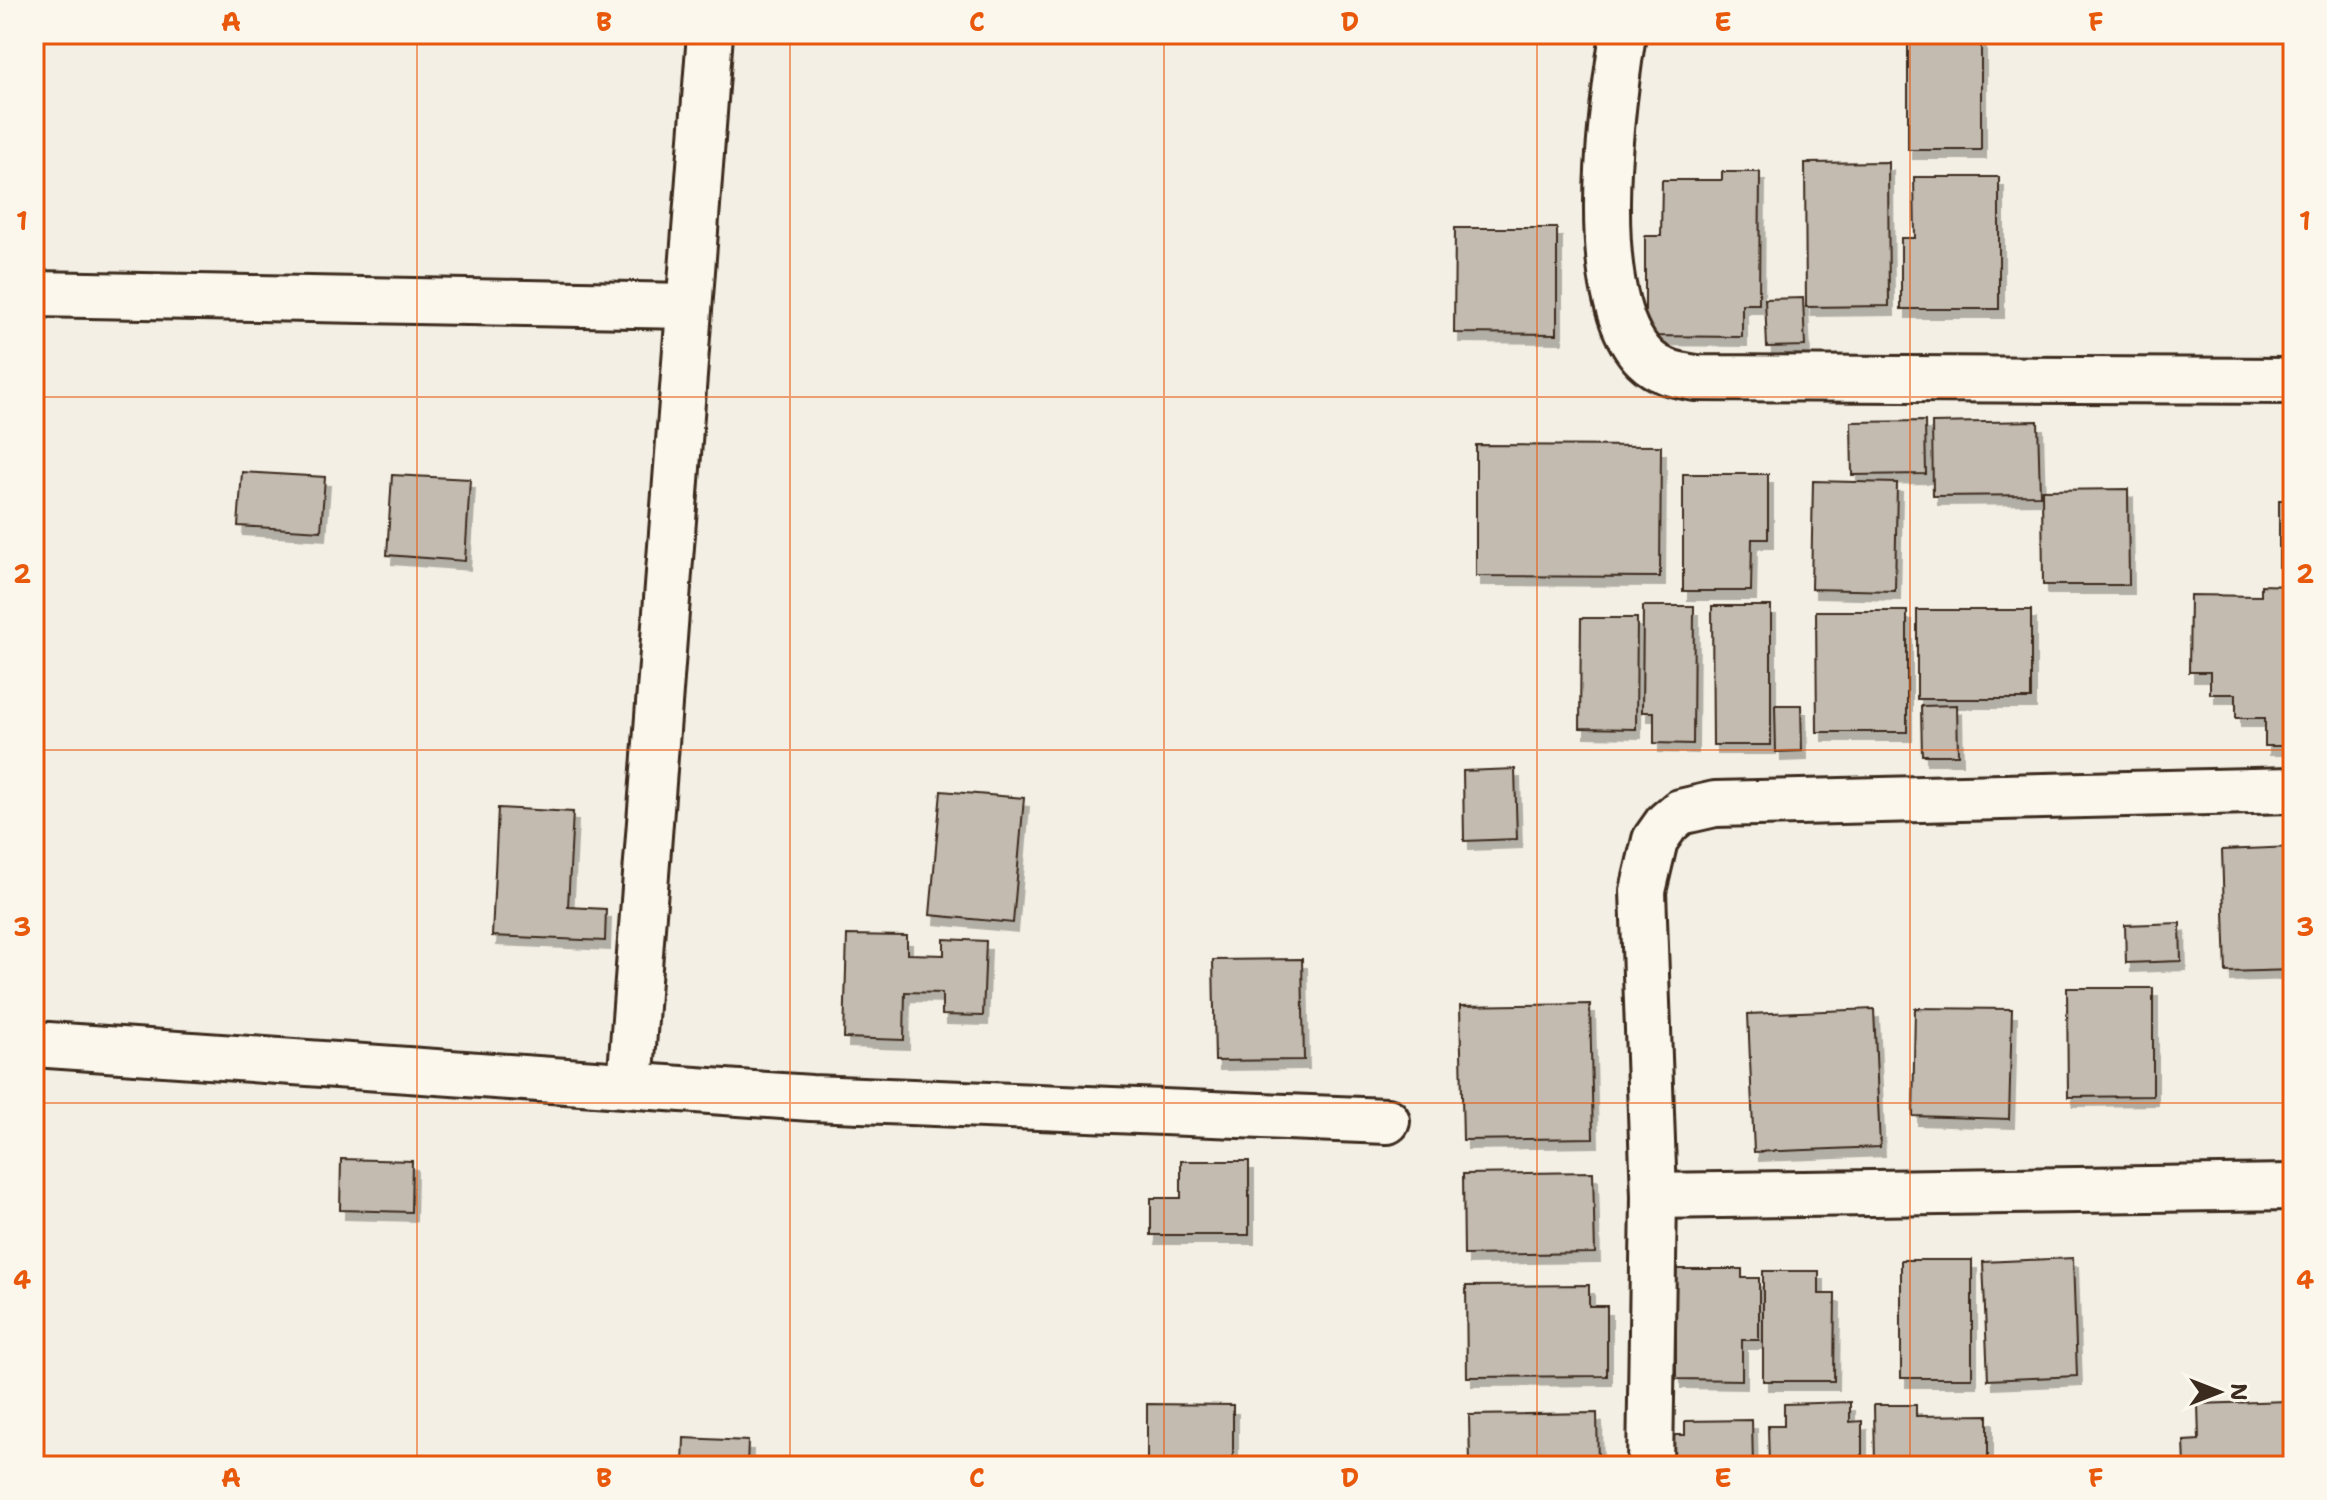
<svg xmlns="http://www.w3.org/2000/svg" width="2327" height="1500" font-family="'Shantell Sans',sans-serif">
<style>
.building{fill:#c3bbb0;stroke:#3b2a1e;stroke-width:2;filter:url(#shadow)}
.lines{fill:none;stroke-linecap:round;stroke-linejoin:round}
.minor-casing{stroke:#3b2a1e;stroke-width:50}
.minor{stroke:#fbf7ec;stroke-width:44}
.grid{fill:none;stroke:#e8590c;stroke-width:2;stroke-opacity:0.55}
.neatline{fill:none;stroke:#e8590c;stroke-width:3}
.grid-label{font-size:26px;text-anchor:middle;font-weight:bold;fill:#e8590c}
</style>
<defs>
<filter id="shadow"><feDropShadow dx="5" dy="9" stdDeviation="0" flood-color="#0004"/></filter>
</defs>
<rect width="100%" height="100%" fill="#f3efe4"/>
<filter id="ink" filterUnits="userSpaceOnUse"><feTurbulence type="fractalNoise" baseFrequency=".0125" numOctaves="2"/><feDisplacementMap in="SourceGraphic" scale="16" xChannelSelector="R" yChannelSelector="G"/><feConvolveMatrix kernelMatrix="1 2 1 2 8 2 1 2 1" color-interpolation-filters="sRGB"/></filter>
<g filter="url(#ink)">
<!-- building -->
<g class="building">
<rect x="1908" y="34" width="73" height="116"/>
<path d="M1888 162 1889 306 1806 307 1805 163Z"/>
<path d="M1722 172H1760L1759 304H1742V337L1645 336V236H1661L1662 180H1722Z"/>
<path d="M1914 177H1999V309H1901V238H1915Z"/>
<path d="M1455 228H1557V334L1454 333Z"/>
<path d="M1803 298 1805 346 1767 347 1765 299Z"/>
<path d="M1925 421 1926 474 1852 475 1851 422Z"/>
<path d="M2038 421 2040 495 1933 496 1932 423Z"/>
<path d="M1476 445 1661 446 1660 577 1476 576Z"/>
<path d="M242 472 325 477 321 531 238 526Z"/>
<path d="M1683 474H1768V539H1752L1751 591H1683Z"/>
<path d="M392 475 470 479 465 561 387 555Z"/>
<path d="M1813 481 1897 483 1895 591 1811 589Z"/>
<path d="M2128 489 2129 585H2043L2042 490Z"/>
<rect x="2279" y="500" width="14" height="67"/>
<path d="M2261 585 2293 586 2292 746H2265V718H2236V694H2210V672H2189L2190 595 2261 596Z"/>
<path d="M1643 606H1694L1693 744 1654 743V712H1642Z"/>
<path d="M1712 606H1771V745H1713Z"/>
<rect x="1917" y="610" width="114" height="89"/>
<path d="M1816 611H1907V732H1817Z"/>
<path d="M1581 618H1637L1636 729 1580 728Z"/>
<path d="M1775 705H1801L1802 751 1776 752Z"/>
<path d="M1957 705 1958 755H1922L1921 706Z"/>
<path d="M1515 769 1517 839 1464 841 1463 771Z"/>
<path d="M941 791 1024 798 1013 923 930 915Z"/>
<path d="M498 808 573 812 568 907 606 909 605 941 492 936Z"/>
<path d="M2293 847V970L2226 972 2222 850Z"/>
<path d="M2180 923 2181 961 2126 963 2125 925Z"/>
<path d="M847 935 907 936V954L944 955V939L986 941 983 1016 942 1015V993L905 992 904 1040 844 1038Z"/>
<path d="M1302 959 1304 1060 1215 1061 1213 960Z"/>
<path d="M2067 988H2153V1096L2068 1097Z"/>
<path d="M1590 1004 1593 1138 1463 1140 1460 1006Z"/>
<path d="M1915 1008 2012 1009 2009 1119 1913 1116Z"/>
<path d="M1874 1009 1880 1147 1754 1152 1748 1014Z"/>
<path d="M341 1159 412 1161 411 1212 340 1210Z"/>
<path d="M1181 1161H1249V1235H1151V1198H1181Z"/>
<path d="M1593 1172 1595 1253 1464 1255 1463 1174Z"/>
<path d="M2073 1258 2077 1376 1988 1380 1983 1262Z"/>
<rect x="1901" y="1260" width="71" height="118"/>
<path d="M1676 1269H1742V1278H1759V1340H1742V1380L1676 1379Z"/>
<path d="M1763 1271H1819V1294H1835L1834 1381H1763Z"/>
<path d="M1589 1285V1306H1607V1376L1467 1377 1466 1286Z"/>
<path d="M2287 1401 2290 1466H2185L2184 1441 2199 1440 2198 1404Z"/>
<path d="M1850 1402V1422L1862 1421V1466H1769L1768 1426H1784V1404Z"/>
<path d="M1147 1404 1233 1405V1462H1147Z"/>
<path d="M1874 1405H1916V1416L1988 1415V1466H1875Z"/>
<path d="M1597 1413 1598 1466H1470L1469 1415Z"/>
<path d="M1752 1420 1753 1466H1671V1435H1685V1421Z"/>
<path d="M684 1438 748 1441 747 1466H683Z"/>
</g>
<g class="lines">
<defs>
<g id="minor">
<path d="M1623 34C1611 112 1585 298 1645 358 1659 372 1677 375 1696 378L2293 381"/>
<path d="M34 294 689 306"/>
<path d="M34 1044 811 1098 1387 1121"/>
<path d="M630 1085 710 34"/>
<path d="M1654 1196 2293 1187"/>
<path d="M1650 1466 1654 1196 1643 891 1655 840 1667 823 1680 812 1715 804 2293 790"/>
</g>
</defs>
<!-- minor casing -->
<use href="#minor" class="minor-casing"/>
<!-- minor -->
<use href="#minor" class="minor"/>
</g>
</g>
<!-- grid -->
<path class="grid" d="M417 34V1466M790 34V1466M1164 34V1466M1537 34V1466M1910 34V1466M34 397H2293M34 750H2293M34 1103H2293"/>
<!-- margin -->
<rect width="2327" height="1500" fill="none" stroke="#fbf7ec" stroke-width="88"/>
<!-- north arrow -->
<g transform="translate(2219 1392) rotate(90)" stroke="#fbf7ec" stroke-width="6" paint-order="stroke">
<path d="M0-6L14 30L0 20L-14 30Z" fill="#3b2a1e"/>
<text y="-12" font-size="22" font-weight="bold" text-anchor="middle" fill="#3b2a1e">N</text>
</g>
<rect x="44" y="44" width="2239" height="1412" class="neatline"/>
<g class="grid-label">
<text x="231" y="31">A</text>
<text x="604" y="31">B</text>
<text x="977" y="31">C</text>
<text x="1350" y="31">D</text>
<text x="1723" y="31">E</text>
<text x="2096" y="31">F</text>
<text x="22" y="230">1</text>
<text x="2305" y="230">1</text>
<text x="22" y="583">2</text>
<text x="2305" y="583">2</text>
<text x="22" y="936">3</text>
<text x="2305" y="936">3</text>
<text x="22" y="1289">4</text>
<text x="2305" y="1289">4</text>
<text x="231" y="1487">A</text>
<text x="604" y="1487">B</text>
<text x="977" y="1487">C</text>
<text x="1350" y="1487">D</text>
<text x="1723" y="1487">E</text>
<text x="2096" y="1487">F</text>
</g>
</svg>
